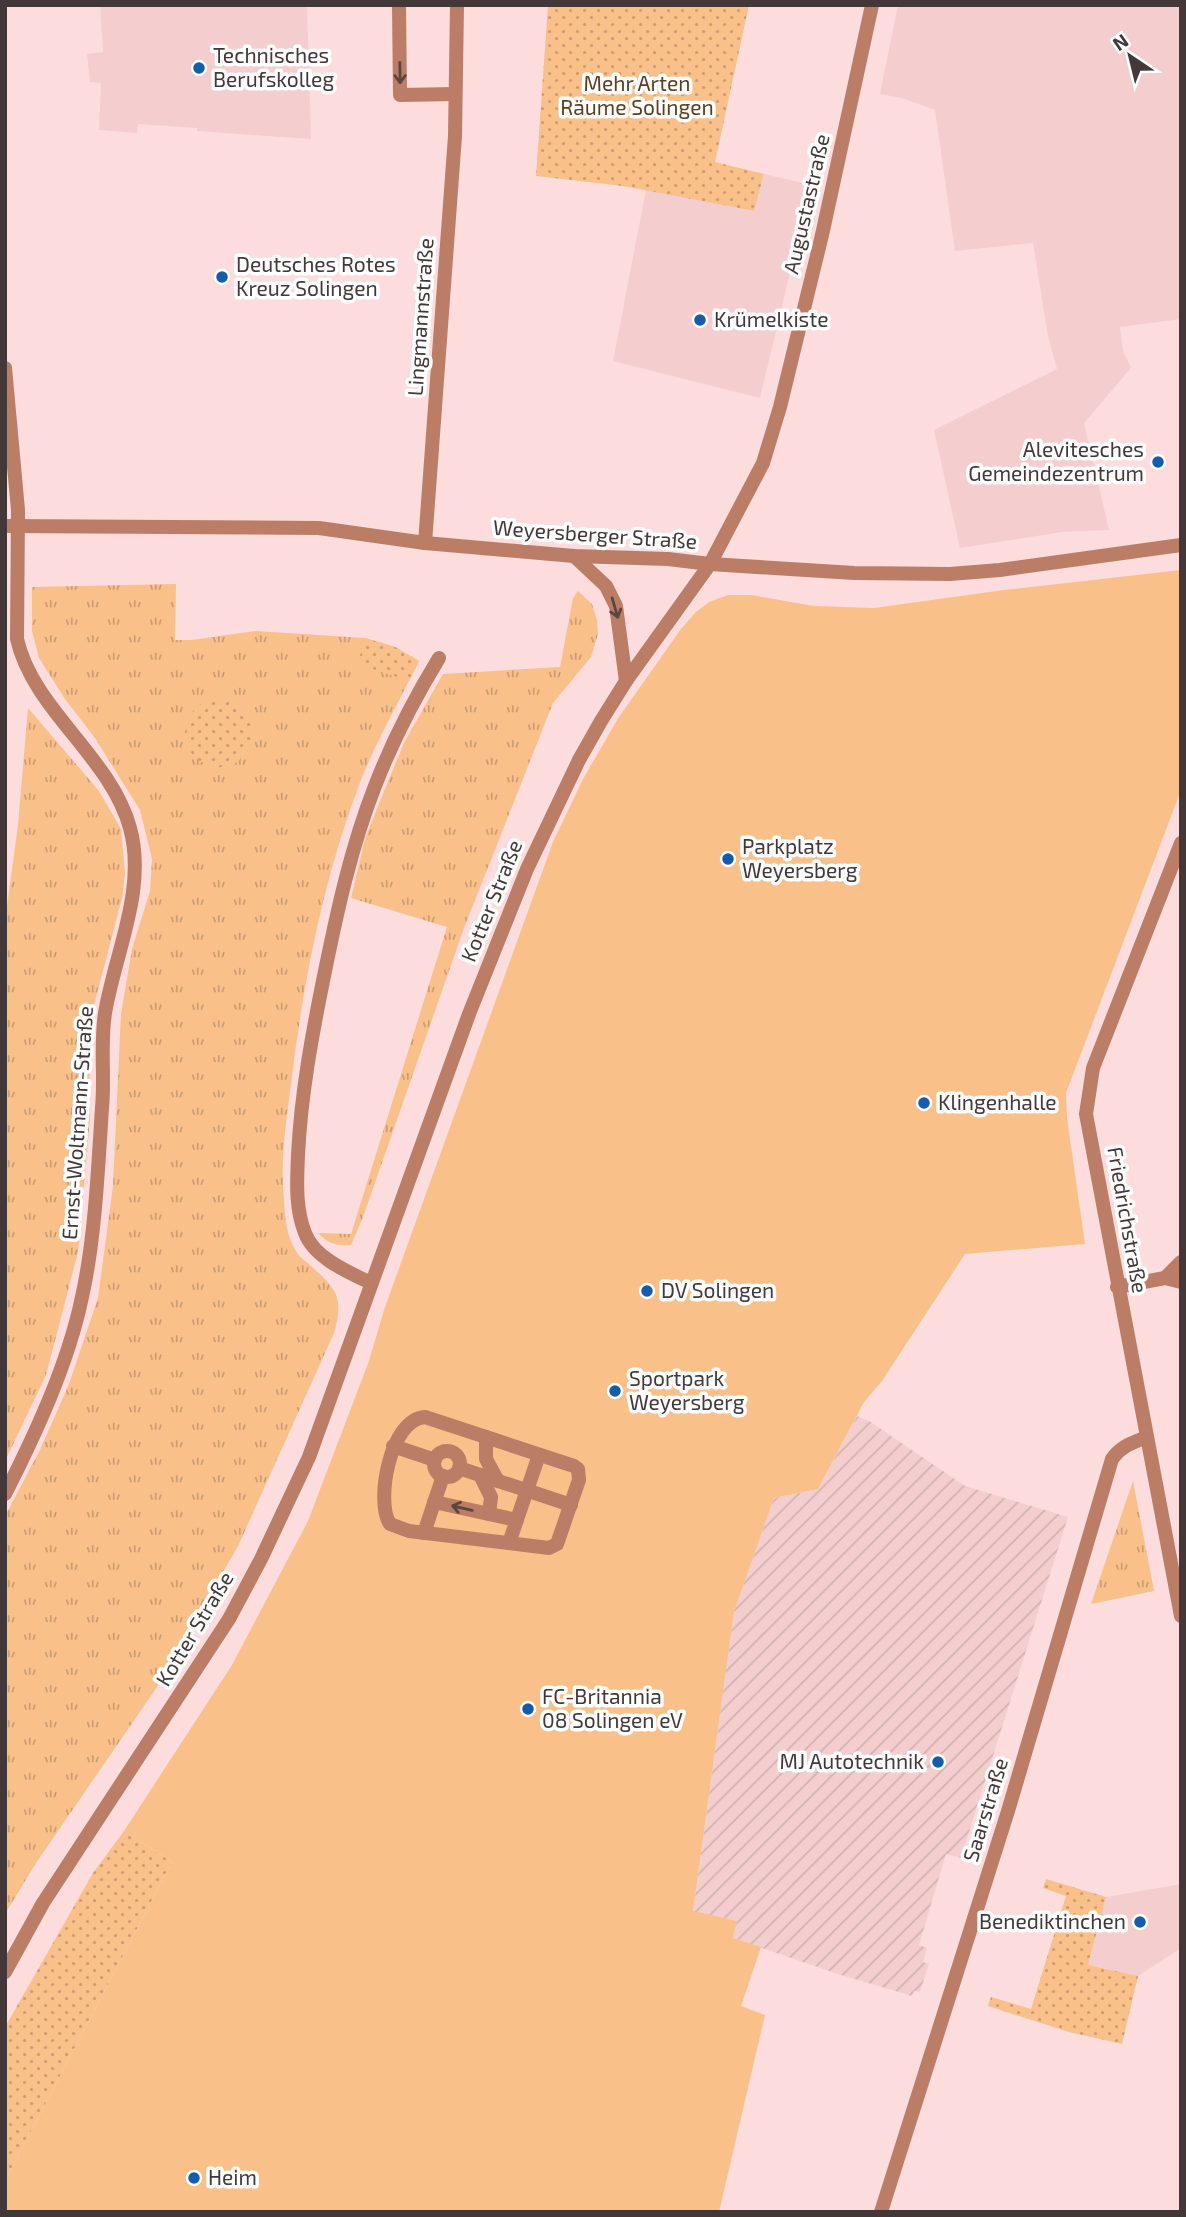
<svg xmlns="http://www.w3.org/2000/svg" width="1186" height="2217" font-family="'Exo 2',sans-serif">
<style>
.built{fill:#f4cecf}
.industrial{fill:url(#industrial-furrows)}
.grass{fill:url(#grass-tufts)}
.park{fill:url(#park-dots)}
.pitch{fill:#f9c08a}
.lines{fill:none;stroke-linecap:round;stroke-linejoin:round}
.minor{stroke:#bc7d67;stroke-width:14}
.tertiary{stroke:#bc7d67;stroke-width:14}
.oneway{stroke:#5b4541}
.poi-dot{fill:#165cac;stroke:#fff;stroke-width:2.5}
.labels{text-anchor:middle;stroke-width:7;stroke-linejoin:round;paint-order:stroke}
.poi-label{font-size:21px;fill:#433738;stroke:#fff;text-anchor:start}
.park-label{font-size:21px;fill:#5d3d1e;stroke:#fff}
.street-label{font-size:21px;fill:#433738;stroke:#fff}
</style>
<defs>
<pattern id="industrial-furrows" width="10" height="10" patternUnits="userSpaceOnUse" patternTransform="scale(1.75)"><rect width="10" height="10" fill="#f4cecf"/><path d="M-1 1l2-2M0 10L10 0M9 11l2-2" fill="none" stroke="#d2b2b2"/></pattern>
<pattern id="grass-tufts" width="24" height="20" patternUnits="userSpaceOnUse" patternTransform="scale(1.75)"><rect width="24" height="20" fill="#f9c08a"/><path d="M3 7l-1-3M5 7V3M7 7l1-3M15 17l-1-3M17 17v-4M19 17l1-3" fill="none" stroke="#cb9d72"/></pattern>
<pattern id="park-dots" width="8" height="8" patternUnits="userSpaceOnUse" patternTransform="scale(1.75)"><rect width="8" height="8" fill="#f9c08a"/><path d="M2 2h.1M6 6h.1" fill="none" stroke="#cb9d72" stroke-width="1.8" stroke-linecap="round"/></pattern>
</defs>
<rect width="100%" height="100%" fill="#fcdcdd"/>
<!-- built -->
<g class="built">
<path d="M100 5H307L311 139 197 131V128L138 124 137 133 99 130 101 83 90 82 87 54 103 52Z"/>
<path d="M898 5H1181V319L1120 327 1123 351 1131 368 1084 423 1109 530 1062 532 960 548 934 430 1057 369 1048 336 1033 243 955 251 935 110 902 98 880 94Z"/>
<path d="M764 174 811 185 760 398 613 361 646 190 754 211Z"/>
<path d="M1181 1884V1948L1138 1976 1088 1965 1106 1897Z"/>
</g>
<!-- industrial -->
<path class="industrial" d="M857 1416 869 1421 965 1486 1068 1517 961 1858 946 1854 919 1945 927 1948 923 1962 929 1964 920 1992 914 1991 912 1996 838 1974 733 1938 737 1921 693 1912 734 1612 774 1498 818 1489Z"/>
<!-- grass -->
<g class="grass">
<path d="M176 584 175 640H192L255 631 365 638 395 647 419 661C399 702 375 743 359 785 323 880 303 983 291 1084 286 1122 280 1162 284 1200 285 1218 286 1235 296 1251 299 1257 306 1261 311 1266 337 1289 344 1298 334 1333L238 1546 157 1687 36 1863 5 1914V1516L40 1450 69 1384 98 1298 113 1186 121 1014 132 949 150 891 152 859 140 810 95 738 65 699 39 658 32 631V587Z"/>
<path d="M578 591 592 604 597 620 598 634 591 657 553 703 464 928 363 1217 351 1245C336 1246 329 1244 318 1233L351 1234 447 927 351 898 365 839 378 806 404 743 443 674 560 667 573 598Z"/>
<path d="M28 708 99 791 121 829 125 874 122 898 89 1024 90 1118 78 1252 46 1375 5 1461V921L18 825Z"/>
<path d="M1133 1481 1154 1591 1091 1604Z"/>
</g>
<!-- park -->
<g class="park">
<path d="M548 5H749L715 162 764 174 754 211 623 186 536 176Z"/>
<path d="M365 638 395 647 419 661 409 681 358 664Z"/>
<circle cx="219" cy="733" r="34"/>
<path d="M124 1831 172 1862 5 2181V2027L93 1873Z"/>
<path d="M1046 1879 1106 1897 1088 1965 1138 1976 1122 2044 1069 2032 988 2006 991 1997 1031 2009 1066 1896 1043 1888Z"/>
</g>
<!-- pitch -->
<path class="pitch" d="M1181 570V790L1066 1093 1067 1118 1085 1244 965 1254 882 1381 864 1402 818 1489 774 1498 734 1612 693 1911 737 1921 733 1938 761 1947 741 2006 765 2015 719 2212H5V2181L172 1862 124 1831 232 1665 308 1521 369 1361 384 1310 553 842 583 779 619 717 681 629 696 612 709 602 728 595H751L814 606 874 608 1004 590Z"/>
<g class="lines">
<!-- minor -->
<g class="minor">
<path d="M399 5 400 95 455 94"/>
<path d="M5 368 18 510 17 639C33 710 111 757 130 828 147 889 115 953 105 1013 100 1045 105 1077 102 1108 98 1169 95 1239 82 1297 68 1364 36 1433 5 1494"/>
<path d="M425 543 455 136 457 5"/>
<path d="M710 564 763 463 780 407 822 235 872 5"/>
<path d="M1165 1278 1181 1262"/>
<path d="M371 1283C350 1273 314 1258 305 1233 295 1208 297 1181 298 1155 301 1094 312 1035 324 976 337 912 351 847 375 786 392 742 414 699 439 658"/>
<path d="M1117 1287 1165 1278 1181 1282"/>
<path d="M425 1417 574 1466 578 1469 579 1480 557 1544 549 1548 409 1531 390 1524C375 1502 390 1419 425 1417Z"/>
<path d="M486 1437V1459L498 1481"/>
<path d="M393 1446 435 1460"/>
<circle cx="447" cy="1464" r="13"/>
<path d="M459 1468 571 1505"/>
<path d="M480 1475 491 1497 489 1514"/>
<path d="M434 1502 517 1520"/>
<path d="M424 1533 443 1476"/>
<path d="M509 1543 539 1455"/>
<path d="M881 2212 1008 1811 1112 1459C1121 1446 1132 1443 1147 1437"/>
</g>
<!-- tertiary -->
<g class="tertiary">
<path d="M5 526 319 528 425 543 574 556 668 559 710 564 854 573 950 574 1000 570 1181 545"/>
<path d="M574 556 606 586 616 606 626 681"/>
<path d="M1181 843 1093 1068 1086 1114 1181 1616"/>
<path d="M5 1972 43 1903 229 1619 261 1559 309 1457 469 1014 527 869 579 760 601 721 626 681 710 564"/>
</g>
</g>
<!-- one-way arrows -->
<defs><path id="oneway-shaft" d="M-6 0H5M1.5-3L5.5 0L1.5 3" fill="none" stroke-width="1.6" stroke-linecap="round" stroke-linejoin="round" transform="scale(1.75)"/></defs>
<g class="oneway">
<use href="#oneway-shaft" transform="translate(400 73) rotate(89)"/>
<use href="#oneway-shaft" transform="translate(615 608) rotate(74)"/>
<use href="#oneway-shaft" transform="translate(462 1508) rotate(-167)"/>
</g>
<!-- markers -->
<g class="poi-dot">
<circle cx="199" cy="68" r="7"/>
<circle cx="222" cy="277" r="7"/>
<circle cx="700" cy="320" r="7"/>
<circle cx="1158" cy="462" r="7"/>
<circle cx="728" cy="859" r="7"/>
<circle cx="924" cy="1103" r="7"/>
<circle cx="647" cy="1291" r="7"/>
<circle cx="615" cy="1391" r="7"/>
<circle cx="528" cy="1709" r="7"/>
<circle cx="938" cy="1762" r="7"/>
<circle cx="1140" cy="1922" r="7"/>
<circle cx="194" cy="2178" r="7"/>
</g>
<g class="labels">
<!-- poi labels -->
<g class="poi-label">
<text x="213" y="63">Technisches<tspan x="213" dy="24">Berufskolleg</tspan></text>
<text x="236" y="272">Deutsches Rotes<tspan x="236" dy="24">Kreuz Solingen</tspan></text>
<text x="714" y="327">Krümelkiste</text>
<text x="1144" y="457" text-anchor="end">Alevitesches<tspan x="1144" dy="24">Gemeindezentrum</tspan></text>
<text x="742" y="854">Parkplatz<tspan x="742" dy="24">Weyersberg</tspan></text>
<text x="938" y="1110">Klingenhalle</text>
<text x="661" y="1298">DV Solingen</text>
<text x="629" y="1386">Sportpark<tspan x="629" dy="24">Weyersberg</tspan></text>
<text x="542" y="1704">FC-Britannia<tspan x="542" dy="24">08 Solingen eV</tspan></text>
<text x="924" y="1769" text-anchor="end">MJ Autotechnik</text>
<text x="1126" y="1929" text-anchor="end">Benediktinchen</text>
<text x="208" y="2185">Heim</text>
</g>
<!-- park labels -->
<g class="park-label">
<text x="637" y="91">Mehr Arten<tspan x="637" dy="24">Räume Solingen</tspan></text>
</g>
<!-- street labels -->
<g class="street-label">
<text transform="translate(807 204) rotate(-77)" y="7">Augustastraße</text>
<text transform="translate(421 317) rotate(-86)" y="7">Lingmannstraße</text>
<text transform="translate(595 535) rotate(4)" y="7">Weyersberger Straße</text>
<text transform="translate(492 901) rotate(-68)" y="7">Kotter Straße</text>
<text transform="translate(78 1123) rotate(-86)" y="7">Ernst-Woltmann-Straße</text>
<text transform="translate(1127 1220) rotate(80)" y="7">Friedrichstraße</text>
<text transform="translate(195 1629) rotate(-59)" y="7">Kotter Straße</text>
<text transform="translate(986 1810) rotate(-73)" y="7">Saarstraße</text>
</g>
</g>
<!-- border -->
<rect width="1186" height="2217" fill="none" stroke="#433738" stroke-width="14"/>
<!-- north arrow -->
<g transform="translate(1130 56) rotate(325)" stroke="#ffffff" stroke-width="5" paint-order="stroke">
<path d="M0-5L12 26L0 18L-12 26Z" fill="#433738"/>
<text y="-10" font-size="19" font-weight="bold" text-anchor="middle" fill="#433738">N</text>
</g>
</svg>
